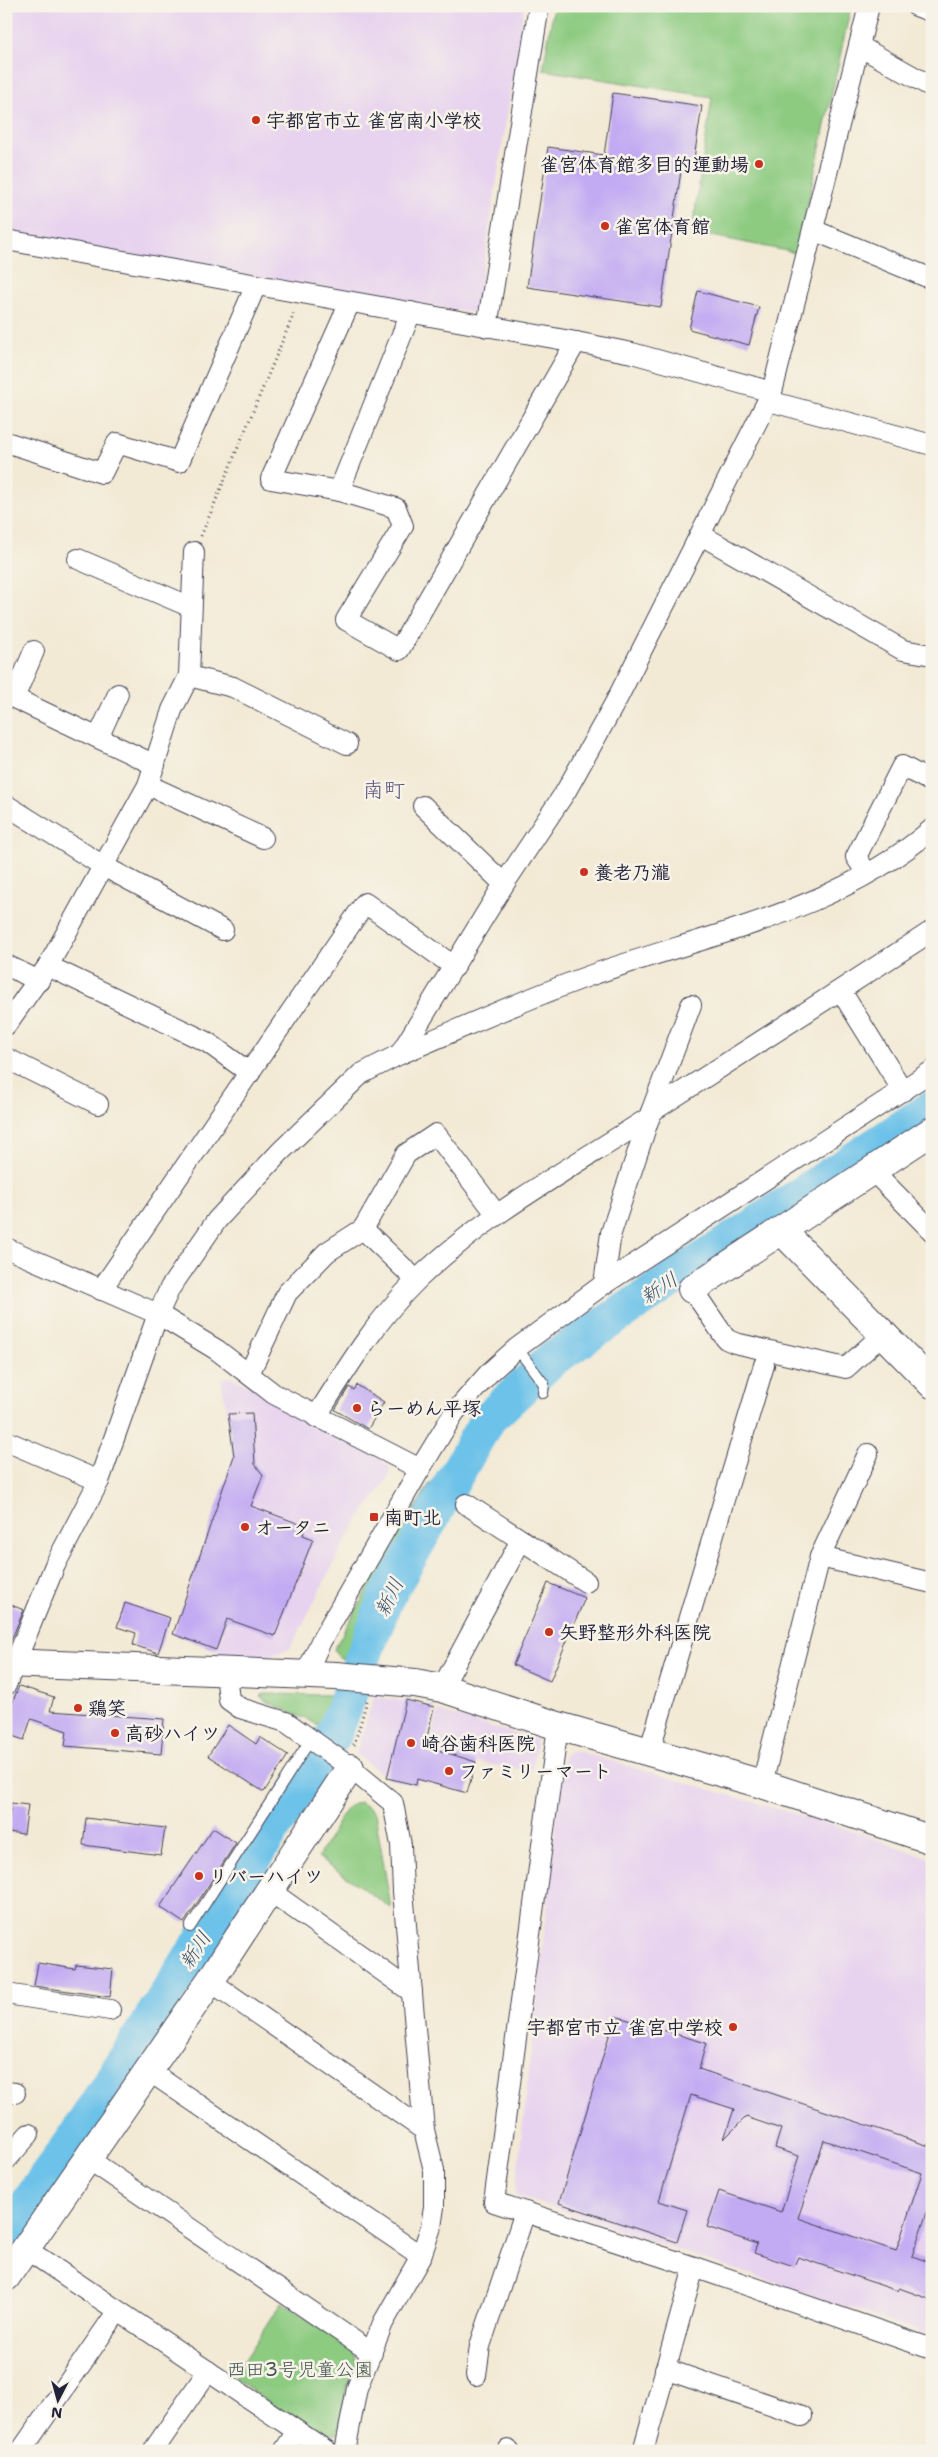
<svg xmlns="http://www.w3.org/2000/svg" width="938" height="2457" font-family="'Shantell Sans','Klee One',sans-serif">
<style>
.built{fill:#e7d2ef}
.green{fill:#8dcb81;stroke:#58765e}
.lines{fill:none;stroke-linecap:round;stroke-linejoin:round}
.river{stroke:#6dc2e9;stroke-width:36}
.building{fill:#c3abf3;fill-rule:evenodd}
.lane-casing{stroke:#414052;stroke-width:12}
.street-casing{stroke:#414052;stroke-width:22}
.secondary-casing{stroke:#414052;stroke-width:30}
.path{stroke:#414052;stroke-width:3;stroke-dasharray:1 4;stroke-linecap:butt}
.lane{stroke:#fff;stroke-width:10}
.street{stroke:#fff;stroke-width:20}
.secondary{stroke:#fff;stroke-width:28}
.poi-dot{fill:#c8321e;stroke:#f7f3e8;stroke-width:2}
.labels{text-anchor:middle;stroke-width:5;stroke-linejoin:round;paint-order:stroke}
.poi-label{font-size:19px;font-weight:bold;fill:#22223b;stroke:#f7f3e8;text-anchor:start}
.park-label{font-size:19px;fill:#425550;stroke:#f7f3e8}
.water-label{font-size:20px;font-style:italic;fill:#38526f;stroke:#f7f3e8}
.quarter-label{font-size:21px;fill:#5a527b;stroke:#f7f3e8}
</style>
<rect width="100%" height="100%" fill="#f7f3e8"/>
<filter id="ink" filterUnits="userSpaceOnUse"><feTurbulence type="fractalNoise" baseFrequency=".02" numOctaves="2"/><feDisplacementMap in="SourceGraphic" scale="10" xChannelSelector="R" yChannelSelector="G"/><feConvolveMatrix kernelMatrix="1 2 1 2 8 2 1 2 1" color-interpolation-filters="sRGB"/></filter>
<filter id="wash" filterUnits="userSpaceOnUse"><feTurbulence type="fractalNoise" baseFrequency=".0096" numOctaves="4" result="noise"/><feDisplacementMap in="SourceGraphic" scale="20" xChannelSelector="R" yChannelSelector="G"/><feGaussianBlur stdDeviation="1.12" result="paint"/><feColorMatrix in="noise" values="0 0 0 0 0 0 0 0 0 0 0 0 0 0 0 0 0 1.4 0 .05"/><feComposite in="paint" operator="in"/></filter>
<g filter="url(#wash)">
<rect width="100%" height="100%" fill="#f3ead5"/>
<!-- built -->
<g class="built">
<path d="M6 6H524L476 313 6 234Z"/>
<path d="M232 1377 378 1456 390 1468 388 1478 349 1534 290 1649 259 1659 215 1656 228 1622 184 1603 234 1456 221 1378Z"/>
<path d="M374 1696 434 1707 416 1785 387 1778 356 1754Z"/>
<path d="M438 1711 536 1740 537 1745 531 1771 476 1762 467 1793 422 1780Z"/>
<path d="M573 1750 850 1830 932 1859V2336L515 2195 564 1755Z"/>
</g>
<!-- green -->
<g class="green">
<path d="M554 6H851L797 253 692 232 712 97 543 70Z"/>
<path d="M431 1482 380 1576 344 1659 339 1658 334 1649 401 1530Z"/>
<path d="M265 1694 334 1695 321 1726 266 1701 260 1696Z"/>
<path d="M360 1802 375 1813 391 1908 318 1857 347 1807Z"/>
<path d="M282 2302 354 2351 357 2365 347 2386 338 2433 323 2439 233 2378Z"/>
</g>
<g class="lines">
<!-- river -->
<path class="river" d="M6 2235 87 2119 334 1734 385 1600 487 1420 552 1359 932 1108"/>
</g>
<g id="blocks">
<!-- building -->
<g class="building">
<path d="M613 93 702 106 693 165 682 164 661 307 527 287 548 147 604 155Z"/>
<path d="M698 291 759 307 749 345 689 329Z"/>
<path d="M357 1385 384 1402 368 1429 335 1410 349 1387 354 1390Z"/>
<path d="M252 1413 255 1464 263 1475 251 1506 305 1526 303 1535 313 1539 275 1636 227 1619 216 1650 173 1634 234 1456 228 1414Z"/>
<path d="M548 1583 585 1598 550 1681 513 1665Z"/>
<path d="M6 1603 24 1610 8 1647H6Z"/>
<path d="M125 1603 170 1618 158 1653 133 1645 136 1633 117 1627Z"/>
<path d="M19 1686 54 1697 50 1711 164 1719 161 1754 65 1746 67 1731 31 1719 24 1740 6 1734V1718Z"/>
<path d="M406 1700 434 1707 425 1746 476 1762 467 1793 417 1779 416 1785 387 1778Z"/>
<path d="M228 1725 256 1744 260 1737 288 1755 264 1792 208 1756Z"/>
<path d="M11 1803 28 1805 24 1834 7 1832Z"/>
<path d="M86 1818 165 1828 161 1855 83 1845Z"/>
<path d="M213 1828 236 1843 184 1923 160 1907Z"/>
<path d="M38 1963 75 1969 76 1965 113 1969 110 1997 34 1986Z"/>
<path d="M615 2016 706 2043 699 2069 932 2147V2198L912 2256 932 2263V2300L899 2288 898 2291 798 2257 794 2266 754 2253 757 2244 707 2227 719 2191 781 2212 799 2156 775 2148 781 2129 746 2117 724 2139 734 2109 691 2095 659 2201 687 2210 677 2242 559 2203ZM824 2140 922 2173 896 2251 798 2218Z"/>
</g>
</g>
</g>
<g filter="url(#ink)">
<use href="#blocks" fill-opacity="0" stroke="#414052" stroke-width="1"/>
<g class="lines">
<defs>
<g id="lane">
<path d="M517 1348 544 1384 543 1393"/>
<path d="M190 1927 311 1739"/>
</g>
<g id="street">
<path d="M916 6 932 12"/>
<path d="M859 46 932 87"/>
<path d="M813 230 932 279"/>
<path d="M6 240 576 342 632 353 772 392"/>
<path d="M350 302 271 479 339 491 396 508 403 526 346 620 399 650 576 342"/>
<path d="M487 327 539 6"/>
<path d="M769 401 932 445"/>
<path d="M6 442 102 473 117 443 179 462 256 285"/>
<path d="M339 491 411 312"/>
<path d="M701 535 903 650 932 655"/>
<path d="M78 559 191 607"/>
<path d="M34 651 14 698 155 765"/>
<path d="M189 676 233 687 347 744"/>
<path d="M98 738 118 694"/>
<path d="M148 785 263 838"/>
<path d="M6 805 105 867 223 930"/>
<path d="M423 806 504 884"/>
<path d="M867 873 856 857 902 766 932 782"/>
<path d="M6 965 39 981"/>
<path d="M48 966 207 1042 250 1073"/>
<path d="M841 991 903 1091"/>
<path d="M6 1025 48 966 148 785 172 710 189 676 194 552"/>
<path d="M400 1054C462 1028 523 1000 586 977 703 935 835 913 932 829"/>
<path d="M6 1058 98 1104"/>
<path d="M651 1112 932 931"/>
<path d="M872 1170 932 1231"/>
<path d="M6 1248 158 1314 217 1350 274 1394 420 1469"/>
<path d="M416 1280 363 1229 406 1154 436 1134 497 1215"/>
<path d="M604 1284 611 1233 651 1112 691 1005"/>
<path d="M692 1289 726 1339 735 1343 846 1368 883 1334"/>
<path d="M101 1290 365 903 455 967"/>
<path d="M249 1374 287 1293 327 1252 363 1229"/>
<path d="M316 1417C347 1368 376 1320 417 1280 485 1214 571 1168 650 1117"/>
<path d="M6 1441 99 1481"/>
<path d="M466 1504 586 1582"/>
<path d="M820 1557 932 1583"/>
<path d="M226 1673 229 1700 240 1708 286 1722 347 1765 393 1803 401 1845 403 1891 424 2130 434 2170V2207L431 2227 421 2256 383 2323 357 2388 345 2451"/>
<path d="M305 1676 321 1641 420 1469 454 1413 489 1373 517 1348 604 1284 932 1071"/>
<path d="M6 1685 55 1565 99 1481 158 1314 170 1288 217 1220 280 1152 361 1074 400 1054 504 884 566 791 616 701 772 392 869 6"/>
<path d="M442 1688 521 1540"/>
<path d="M558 1726 494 2202 694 2267 932 2349"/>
<path d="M649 1752 764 1365"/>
<path d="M762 1784 820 1557 868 1454"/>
<path d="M270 1891 412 1992"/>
<path d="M210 1981 424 2130"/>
<path d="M6 1994 110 2010"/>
<path d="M149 2071 421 2256"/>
<path d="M6 2092 15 2093"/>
<path d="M87 2158 372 2353"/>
<path d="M6 2160 29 2134"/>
<path d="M26 2249 297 2431 284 2451"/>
<path d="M665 2369 802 2416"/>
<path d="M476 2375 480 2346 525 2212"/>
<path d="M297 2431 327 2451"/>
<path d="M508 2450 509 2451"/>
<path d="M21 2451 117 2312"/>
<path d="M153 2451 208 2371"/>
<path d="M643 2451 694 2267"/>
</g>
<g id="secondary">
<path d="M782 1231 932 1384"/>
<path d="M692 1289 932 1131"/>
<path d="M6 1663 336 1676 415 1683 442 1688 558 1726 762 1784 932 1840"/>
<path d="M6 2277 210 1981 350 1768"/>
</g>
</defs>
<!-- lane casing -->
<use href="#lane" class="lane-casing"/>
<!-- street casing -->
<use href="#street" class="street-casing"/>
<!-- secondary casing -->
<use href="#secondary" class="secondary-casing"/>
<!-- path -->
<g class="path">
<path d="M201 536 295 311"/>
<path d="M354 1745 367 1701"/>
</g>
<!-- lane -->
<use href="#lane" class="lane"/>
<!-- street -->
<use href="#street" class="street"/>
<!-- secondary -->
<use href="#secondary" class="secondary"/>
</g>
</g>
<!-- markers -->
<g class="poi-dot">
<circle cx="256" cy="120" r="5"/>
<circle cx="759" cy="164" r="5"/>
<circle cx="605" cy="226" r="5"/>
<circle cx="584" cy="872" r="5"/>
<circle cx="357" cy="1408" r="5"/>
<rect x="369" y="1512" width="10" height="10" rx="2.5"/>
<circle cx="245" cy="1527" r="5"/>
<circle cx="549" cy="1632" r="5"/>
<circle cx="78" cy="1708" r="5"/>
<circle cx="115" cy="1733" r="5"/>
<circle cx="411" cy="1743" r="5"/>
<circle cx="449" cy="1771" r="5"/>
<circle cx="199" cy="1876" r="5"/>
<circle cx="733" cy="2027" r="5"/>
</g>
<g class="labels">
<!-- poi labels -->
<g class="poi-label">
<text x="266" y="127">宇都宮市立 雀宮南小学校</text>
<text x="749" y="171" text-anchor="end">雀宮体育館多目的運動場</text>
<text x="615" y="233">雀宮体育館</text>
<text x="594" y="879">養老乃瀧</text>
<text x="367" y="1415">らーめん平塚</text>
<text x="384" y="1524">南町北</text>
<text x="255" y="1534">オータニ</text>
<text x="559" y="1639">矢野整形外科医院</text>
<text x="88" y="1715">鶏笑</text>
<text x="125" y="1740">高砂ハイツ</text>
<text x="421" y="1750">崎谷歯科医院</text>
<text x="459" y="1778">ファミリーマート</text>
<text x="209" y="1883">リバーハイツ</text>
<text x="723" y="2034" text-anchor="end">宇都宮市立 雀宮中学校</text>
</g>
<!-- park labels -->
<g class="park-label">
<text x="300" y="2376">西田3号児童公園</text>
</g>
<!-- water labels -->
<g class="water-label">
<text transform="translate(659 1288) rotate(-33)" y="7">新川</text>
<text transform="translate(389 1597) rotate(-64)" y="7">新川</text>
<text transform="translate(195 1950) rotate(-57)" y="7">新川</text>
</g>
<!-- quarter labels -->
<g class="quarter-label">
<text x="384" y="797">南町</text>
</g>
</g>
<!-- margin -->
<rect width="938" height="2457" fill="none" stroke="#f7f3e8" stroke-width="25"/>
<!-- north arrow -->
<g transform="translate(58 2400) rotate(186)" stroke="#f7f3e8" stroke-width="4" paint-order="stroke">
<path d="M0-4L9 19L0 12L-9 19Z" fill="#22223b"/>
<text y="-8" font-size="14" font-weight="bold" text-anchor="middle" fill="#22223b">N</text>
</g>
</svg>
